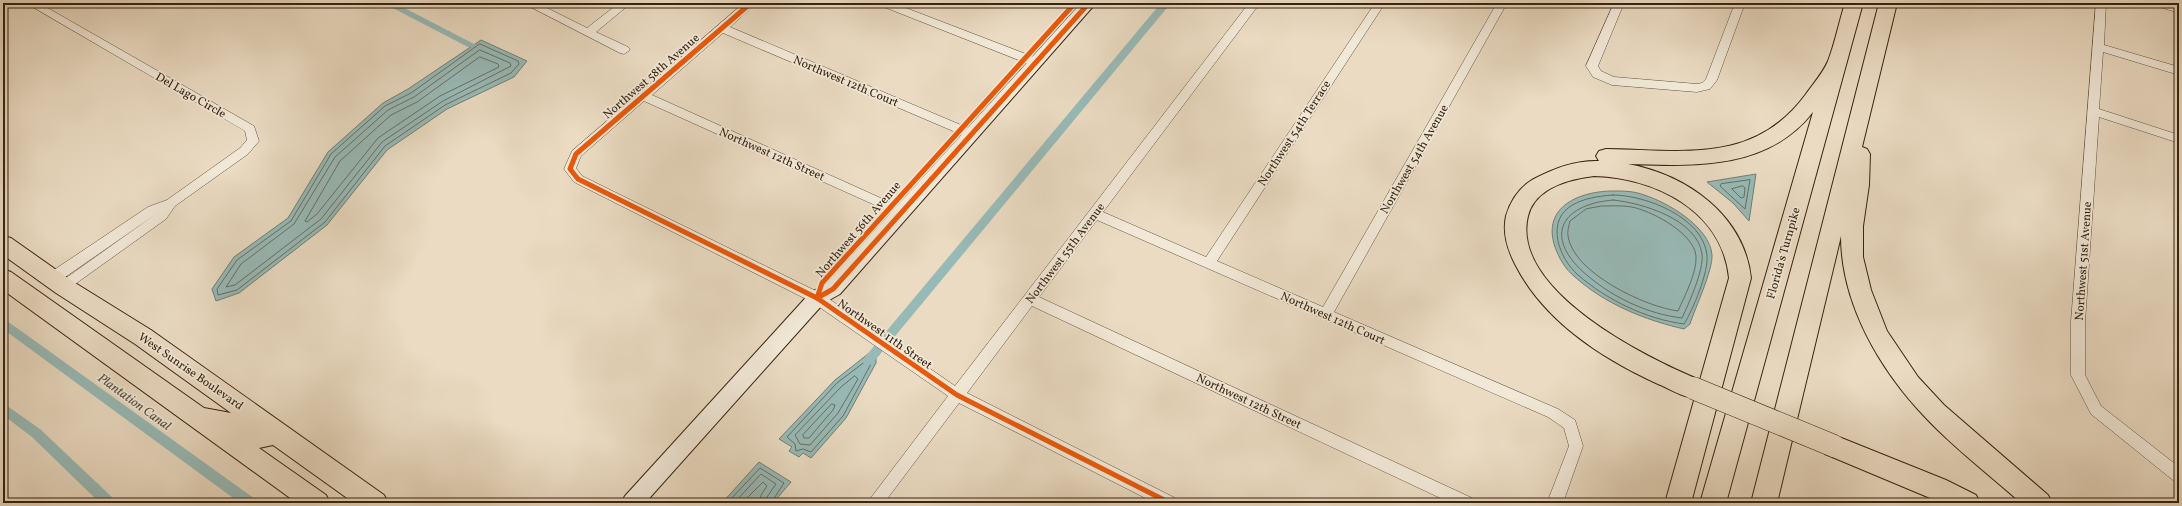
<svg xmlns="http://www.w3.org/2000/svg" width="2182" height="506" font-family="Vollkorn,serif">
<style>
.water{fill:#98bab7;stroke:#717e74}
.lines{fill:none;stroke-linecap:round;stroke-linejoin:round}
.shore{stroke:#676e64;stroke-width:1}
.canal{fill:#98bab7;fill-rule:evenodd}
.street-casing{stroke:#63513c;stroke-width:1}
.secondary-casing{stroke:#362310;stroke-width:2}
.highway-casing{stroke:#362310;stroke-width:2}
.street{fill:#f1e8d7;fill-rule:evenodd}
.secondary{fill:#f1e8d7;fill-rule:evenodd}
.highway{fill:#eadbc2;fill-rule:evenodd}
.highway-bridge-casing{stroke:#362310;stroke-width:23;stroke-linecap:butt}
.highway-bridge{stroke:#eadbc2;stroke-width:22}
.cycleway-casing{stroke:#f1e8d7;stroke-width:8}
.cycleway{stroke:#e8590c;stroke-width:5}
.labels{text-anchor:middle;stroke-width:3.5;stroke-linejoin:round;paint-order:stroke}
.street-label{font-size:12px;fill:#362310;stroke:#f1e8d7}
.water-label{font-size:13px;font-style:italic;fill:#535042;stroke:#f1e8d7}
</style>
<rect width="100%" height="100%" fill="#eadbc2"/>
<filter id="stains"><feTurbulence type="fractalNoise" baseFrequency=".005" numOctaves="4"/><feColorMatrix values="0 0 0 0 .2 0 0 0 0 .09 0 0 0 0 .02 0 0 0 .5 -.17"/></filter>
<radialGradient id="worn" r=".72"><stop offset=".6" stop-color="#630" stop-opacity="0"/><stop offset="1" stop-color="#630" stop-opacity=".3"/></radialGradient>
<!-- water -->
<g class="water">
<path d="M481 40 527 61 514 77 447 109 387 150 327 225 239 293 216 301 212 289 234 257 288 218 328 152 383 103 408 89Z"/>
<path d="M1756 174 1749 221 1733 203 1707 182Z"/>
<path d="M1613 191C1624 191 1634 191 1644 195 1667 202 1710 227 1712 255 1713 270 1695 308 1690 324L1684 329C1645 320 1605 304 1575 277 1565 269 1559 258 1555 247 1541 206 1581 191 1613 191Z"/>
<path d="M877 349 880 354 876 358V363L846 418 811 458 803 453 799 457 789 451 792 447 779 439 835 380 873 350Z"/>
<path d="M759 462 791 482 773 503H722Z"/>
</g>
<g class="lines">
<!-- shore -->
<g class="shore">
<path d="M480 44 518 61 519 64 511 73 445 105 385 146 325 222 237 290 218 295 217 289 237 260 291 221 331 154 385 106 411 93Z"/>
<path d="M480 50 510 63 511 66 443 101 382 142 321 219 235 285 226 287 241 264 294 224 335 157 388 110 414 97Z"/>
<path d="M480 57 498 64 499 67 440 96 378 138 317 214 307 222 305 221 340 161 391 115 417 102Z"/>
<path d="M1750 180 1745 209 1720 186 1721 184Z"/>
<path d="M1743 186 1745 188 1744 197 1741 198 1732 189Z"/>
<path d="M1613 195C1645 195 1703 217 1707 255 1709 271 1693 310 1684 324 1646 319 1607 300 1578 275 1568 266 1561 254 1558 241 1551 205 1584 197 1613 195Z"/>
<path d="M1613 200C1642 203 1697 219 1702 254 1704 270 1689 303 1682 318 1648 314 1614 298 1588 276 1544 240 1557 205 1613 200Z"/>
<path d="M1602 206C1613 206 1625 205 1636 208 1655 213 1694 234 1696 256 1697 273 1685 295 1678 311 1646 307 1573 273 1568 236 1567 232 1569 225 1570 221L1586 209Z"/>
<path d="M869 359H872V362L843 416 811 452 803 449 796 451 795 444 787 437 837 383Z"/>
<path d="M855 376 858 379 838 413 810 445 800 444 795 435 841 387Z"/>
<path d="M832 404 835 405 833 410 809 438H804L803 435Z"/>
<path d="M727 503 760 468 784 483 771 503"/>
<path d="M734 503 761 474 776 484 767 497 766 503"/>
<path d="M742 503 763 482 767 486 761 495 760 503"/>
</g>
<!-- canal -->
<g class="canal">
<path d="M383 3H395L476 45 474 47H468Z"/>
<path d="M1161 3H1171L872 364 868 366 864 364 862 361 864 358Z"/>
<path d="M3 318 255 499 256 503H240L3 329Z"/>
<path d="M3 403 40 429 114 499 115 503H100L32 437 3 415Z"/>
</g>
<defs>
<g id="street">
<path d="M26 3H39L254 126 259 141 248 154 175 206 166 219 64 292 59 291 57 287 59 283 156 214 58 282 53 283 48 282 46 278 48 274 148 207 167 200 240 148 247 140 245 131Z"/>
<path d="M523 3H537L587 28 619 3H631L596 32 628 47 630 50 624 54 620 53Z"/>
<path d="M744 3H756L730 27 975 131 977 134 975 137H967L723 33 652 95 905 209 907 212 905 215H897L644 101 581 156 576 168 582 176 822 294 955 386 1249 3H1260L1103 212 1206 257 1375 3H1385L1217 261 1323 307 1497 3H1507L1334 312 1558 409 1575 420 1583 446 1563 503H1547L1569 446 1564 428 1548 417 1097 220 1039 297 1472 498 1475 503H1451L1032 306 967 393 1175 498 1178 503H1155L959 403 884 503H867L948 396 812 302 574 182 564 169 572 151Z"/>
<path d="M878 3H893L1039 59 1041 62 1039 65H1031L879 5Z"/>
<path d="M1614 3H1624L1598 66 1601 71 1614 77 1697 84 1702 83 1706 79 1735 3H1745L1717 80 1710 89 1697 92 1612 85 1593 77 1586 66Z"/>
<path d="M2096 3H2106L2104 45 2179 67V75L2103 52 2099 109 2179 135V143L2099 117 2085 322V375L2101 406 2179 467V483L2174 481 2091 414 2071 375V322Z"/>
<path d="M2153 3H2171L2179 5V13L2154 5Z"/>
</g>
<path id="secondary" d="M1081 3H1096L840 294 824 303 645 503H621L625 496 810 293 826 284Z"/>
<g id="highway">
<path d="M1845 3H1863L1726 503H1700L1813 112C1768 170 1695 166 1628 164 1687 175 1744 215 1751 278L1691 503H1665L1695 397C1685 399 1668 388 1658 384 1603 359 1545 322 1516 266 1508 251 1502 234 1506 216 1510 202 1519 188 1532 180 1552 169 1575 160 1599 161L1596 156 1599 151 1606 149C1683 150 1754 165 1806 94 1813 84 1823 73 1828 61 1835 43 1839 22 1845 3ZM1594 176C1655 178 1722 210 1729 278L1700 380C1646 358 1510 290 1528 216 1535 188 1569 179 1594 176Z"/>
<path d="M1879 3H1897L1862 147 1867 149 1870 154 1869 185 1863 226V257L1871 290 1887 331 1918 377 1944 405 2048 495 2052 503H2021C1990 475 1954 448 1926 418 1880 370 1841 304 1841 236L1777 503H1751Z"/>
<path d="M3 236 11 238 72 281 151 330 384 495 388 503H354L273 445 259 448 326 495 330 503H297L3 290V269L11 272 204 408 231 413 135 344 56 293 3 255Z"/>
<path d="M1834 435 1946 480 1976 495 1980 503H1942L1825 454 1822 446 1825 438Z"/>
</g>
</defs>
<!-- street casing -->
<use href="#street" class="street-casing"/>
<!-- secondary casing -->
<use href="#secondary" class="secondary-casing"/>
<!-- highway casing -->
<use href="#highway" class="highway-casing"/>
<!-- street -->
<use href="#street" class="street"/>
<!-- secondary -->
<use href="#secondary" class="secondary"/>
<!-- highway -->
<use href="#highway" class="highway"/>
<defs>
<path id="highway-bridge" d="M1693 388 1834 446"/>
</defs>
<!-- highway-bridge casing -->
<use href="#highway-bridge" class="highway-bridge-casing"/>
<!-- highway-bridge -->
<use href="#highway-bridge" class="highway-bridge"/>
<defs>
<g id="cycleway">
<path d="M751 3 576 154 570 169 578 179 817 298 957 395 1170 503"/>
<path d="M817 298 833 289 1089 3"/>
<path d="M817 298 822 283 1075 3"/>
</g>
</defs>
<!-- cycleway casing -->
<use href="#cycleway" class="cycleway-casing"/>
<!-- cycleway -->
<use href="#cycleway" class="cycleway"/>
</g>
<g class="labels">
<!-- street labels -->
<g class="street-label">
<text transform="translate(651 76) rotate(-41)" y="4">Northwest 58th Avenue</text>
<text transform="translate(846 81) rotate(23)" y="4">Northwest 12th Court</text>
<text transform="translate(191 95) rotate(30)" y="4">Del Lago Circle</text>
<text transform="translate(1294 133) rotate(-57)" y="4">Northwest 54th Terrace</text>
<text transform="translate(772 154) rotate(24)" y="4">Northwest 12th Street</text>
<text transform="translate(1414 159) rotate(-60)" y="4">Northwest 54th Avenue</text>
<text transform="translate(858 229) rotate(-49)" y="4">Northwest 56th Avenue</text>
<text transform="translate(1065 253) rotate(-53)" y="4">Northwest 55th Avenue</text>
<text transform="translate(1783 253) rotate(-74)" y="4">Florida's Turnpike</text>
<text transform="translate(2083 261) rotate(-86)" y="4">Northwest 51st Avenue</text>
<text transform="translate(1333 318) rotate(24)" y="4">Northwest 12th Court</text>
<text transform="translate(885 334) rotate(35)" y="4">Northwest 11th Street</text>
<text transform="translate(191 371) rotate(35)" y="4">West Sunrise Boulevard</text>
<text transform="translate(1249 401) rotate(25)" y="4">Northwest 12th Street</text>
</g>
<!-- water labels -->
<g class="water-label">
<text transform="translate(135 401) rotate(36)" y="5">Plantation Canal</text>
</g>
</g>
<!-- margin -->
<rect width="2182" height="506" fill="none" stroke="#eadbc2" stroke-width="16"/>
<rect x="4" y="4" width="2174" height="498" fill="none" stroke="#362310" stroke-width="2"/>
<rect x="8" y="8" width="2166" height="490" fill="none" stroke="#362310"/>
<rect width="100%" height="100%" filter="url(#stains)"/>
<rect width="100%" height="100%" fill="url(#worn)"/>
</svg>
